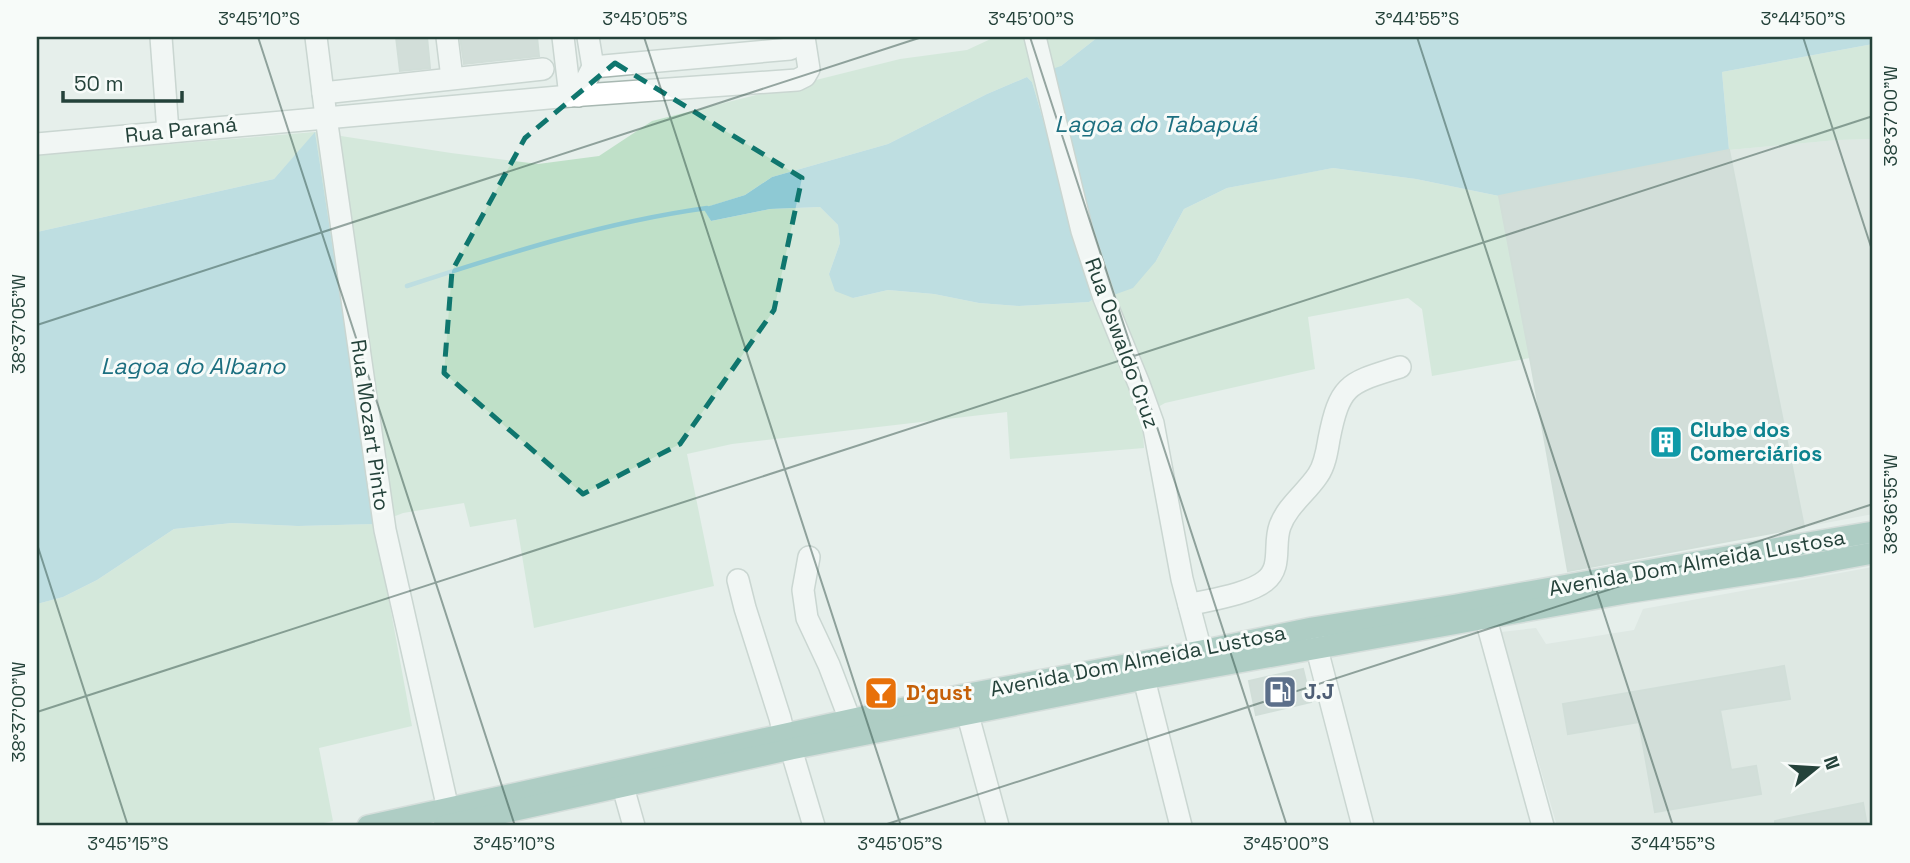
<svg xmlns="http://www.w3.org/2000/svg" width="1910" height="863" font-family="'Space Grotesk',sans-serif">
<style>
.built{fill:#d4dfda}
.green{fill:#bfe0c8;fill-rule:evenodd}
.water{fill:#8ec9d4}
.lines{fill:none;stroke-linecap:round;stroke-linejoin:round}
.stream{stroke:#8ec9d4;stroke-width:4.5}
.building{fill:#bbcac4;stroke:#b8c9c2;stroke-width:2}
.minor-casing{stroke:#a8b8b2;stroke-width:24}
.major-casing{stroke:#c2cac8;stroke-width:24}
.minor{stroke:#fff;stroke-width:21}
.major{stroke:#6aa596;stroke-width:21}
.marked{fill:none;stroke:#0f766e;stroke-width:5;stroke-dasharray:14 9;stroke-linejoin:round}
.ticks{fill:none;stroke:#24423a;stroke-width:2;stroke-opacity:0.45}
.labels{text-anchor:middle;stroke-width:6;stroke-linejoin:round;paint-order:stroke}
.street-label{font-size:21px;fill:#24423a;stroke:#f7fbf9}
.culture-label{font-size:21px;font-weight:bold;fill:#0d838f;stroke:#f7fbf9;text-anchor:start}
.service-label{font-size:21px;font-weight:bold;fill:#4e5e75;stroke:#f7fbf9;text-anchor:start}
.food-label{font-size:21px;font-weight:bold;fill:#c56008;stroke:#f7fbf9;text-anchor:start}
.water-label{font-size:23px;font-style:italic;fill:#1c6f80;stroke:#f7fbf9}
.neatline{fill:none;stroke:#24423a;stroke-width:2.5}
.ticks-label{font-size:18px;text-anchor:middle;fill:#24423a}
</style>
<rect width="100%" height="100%" fill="#e6efeb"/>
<!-- built -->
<g class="built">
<path d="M1873 139V514L1804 527 1729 150 1837 140Z"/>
<path d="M1873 567V826H1557L1501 632 1536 628 1546 644 1634 630 1643 609Z"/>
</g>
<!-- green -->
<g class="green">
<path d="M995 37H1098L1061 66 1156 261 1184 209 1227 188 1273 179 1333 168 1416 179 1499 196 1530 358 1432 376 1422 309 1408 298 1308 317 1315 369 1165 403 1142 416 1144 448 1010 459 1007 412 732 444 687 454 714 586 534 628 516 519 470 527 464 503 403 513 375 524 412 726 319 748 333 821 310 826H37V604L63 597 97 580 174 529 232 523 298 526 374 524 315 133 274 179 37 232V155L315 132 451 153 538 164 599 156 652 121 900 59 967 50ZM1027 77 1032 82 1042 116 1092 300 1089 302 1019 306 979 303 934 294 888 290 853 298 829 274 840 243 838 225 820 207 770 209 711 221 704 208 745 195 772 177 888 144 987 94Z"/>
<path d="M1873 44V139L1837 140 1729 150 1722 72Z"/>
</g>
<!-- water -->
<g class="water">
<path d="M1098 37H1873V44L1722 72 1729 150 1499 196 1416 179 1333 168 1227 188 1184 209 1156 261 1133 288 1108 297 1080 180 1049 70 1061 66Z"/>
<path d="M1027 77 1032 82 1042 116 1092 300 1089 302 1019 306 979 303 934 294 888 290 853 298 835 291 829 274 840 243 838 225 820 207 770 209 711 221 703 208 745 195 772 177 888 144 987 94Z"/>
<path d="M315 132 375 524 298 526 232 523 174 529 97 580 63 597 37 604V232L274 179Z"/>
</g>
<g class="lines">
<!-- stream -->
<path class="stream" d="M407 286C505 254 605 222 707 208"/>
</g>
<!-- building -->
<g class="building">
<path d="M396 37H427L430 68 400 71Z"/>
<path d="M460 37H537L539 56 464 64Z"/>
<path d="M1729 150 1804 527 1568 571 1530 358 1499 196Z"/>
<path d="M1784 666 1790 699 1720 710 1731 770 1756 766 1761 794 1655 812 1639 722 1568 734 1563 704Z"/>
<path d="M1303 669 1311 702 1256 715 1249 681Z"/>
<path d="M1863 803 1867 826H1775V821Z"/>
</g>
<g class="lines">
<defs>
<g id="minor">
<path d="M161 37 168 132"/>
<path d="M316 37 326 117 385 530 448 809"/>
<path d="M447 37 452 78"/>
<path d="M563 37 570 96"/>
<path d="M588 37 593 67"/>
<path d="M1035 37 1082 231 1104 298 1139 384 1153 423 1182 579 1201 651"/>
<path d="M323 93 543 69"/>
<path d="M578 96 593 67 790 49"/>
<path d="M37 144 570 96 797 80 805 76 809 69 804 37"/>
<path d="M809 557 803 590 807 618 829 665 850 720"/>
<path d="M738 580 745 608 780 718 784 735"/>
<path d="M1189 605C1209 600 1249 594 1265 581 1283 567 1273 545 1280 526 1287 506 1307 492 1318 475 1325 465 1327 451 1329 439 1340 383 1349 383 1400 367"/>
<path d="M1486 619 1543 826"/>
<path d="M1312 630 1363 826"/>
<path d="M1144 679 1181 826"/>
<path d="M963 697 998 826"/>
<path d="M791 749 814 826"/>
<path d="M623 787 634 826"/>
</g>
<g id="major">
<path d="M368 826 963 695 1201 651 1312 628 1456 605 1668 567 1873 532"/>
<path d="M444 826 791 749 1144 679 1631 592 1802 566 1873 553"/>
</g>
</defs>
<!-- minor casing -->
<use href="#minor" class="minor-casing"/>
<!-- major casing -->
<use href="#major" class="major-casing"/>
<!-- minor -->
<use href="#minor" class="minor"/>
<!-- major -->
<use href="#major" class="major"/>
</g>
<!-- marked area -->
<path d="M0 0H1910V863H0ZM615 63 802 178 774 310 680 444 583 494 444 373 452 271 525 138Z" fill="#e6efeb" fill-opacity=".55" fill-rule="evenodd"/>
<path class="marked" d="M615 63 802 178 774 310 680 444 583 494 444 373 452 271 525 138Z"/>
<!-- ticks -->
<path class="ticks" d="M258 37 515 826M644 37 901 826M1030 37 1287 826M1417 37 1673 826M1803 37 1873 253M37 325 922 37M37 544 128 826M37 712 1873 116M881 826 1873 504"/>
<!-- icons -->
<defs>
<symbol id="building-square" viewBox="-11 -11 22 22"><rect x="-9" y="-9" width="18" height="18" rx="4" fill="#0f9aa8" stroke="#f7fbf9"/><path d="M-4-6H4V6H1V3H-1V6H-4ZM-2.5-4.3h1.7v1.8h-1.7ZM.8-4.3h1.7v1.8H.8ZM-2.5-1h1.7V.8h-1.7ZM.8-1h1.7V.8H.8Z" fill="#fff"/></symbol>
<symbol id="fuel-square" viewBox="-11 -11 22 22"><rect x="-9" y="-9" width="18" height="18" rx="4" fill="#5c6f8a" stroke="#f7fbf9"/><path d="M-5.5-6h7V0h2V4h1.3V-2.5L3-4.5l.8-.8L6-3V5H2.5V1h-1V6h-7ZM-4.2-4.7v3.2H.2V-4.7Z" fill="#fff"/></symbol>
<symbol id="bar-square" viewBox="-11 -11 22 22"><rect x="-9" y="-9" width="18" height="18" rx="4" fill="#e8710a" stroke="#f7fbf9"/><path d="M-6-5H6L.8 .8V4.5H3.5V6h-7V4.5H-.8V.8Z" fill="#fff"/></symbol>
</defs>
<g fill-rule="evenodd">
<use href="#building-square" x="1647" y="423" width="38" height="38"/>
<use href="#fuel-square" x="1261" y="673" width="38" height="38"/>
<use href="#bar-square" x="862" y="674" width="38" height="38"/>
</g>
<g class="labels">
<!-- street labels -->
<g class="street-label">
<text transform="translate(181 130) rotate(-6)" y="7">Rua Paraná</text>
<text transform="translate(1122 343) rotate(70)" y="7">Rua Oswaldo Cruz</text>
<text transform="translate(370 425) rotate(82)" y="7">Rua Mozart Pinto</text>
<text transform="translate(1697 563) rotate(-10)" y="7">Avenida Dom Almeida Lustosa</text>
<text transform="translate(1138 661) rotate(-11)" y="7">Avenida Dom Almeida Lustosa</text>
</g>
<!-- culture labels -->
<g class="culture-label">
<text x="1690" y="437">Clube dos<tspan x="1690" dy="24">Comerciários</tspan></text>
</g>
<!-- service labels -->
<g class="service-label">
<text x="1304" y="699">J.J</text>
</g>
<!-- food labels -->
<g class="food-label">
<text x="906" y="700">D'gust</text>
</g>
<!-- water labels -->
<g class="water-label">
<text x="1156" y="132">Lagoa do Tabapuá</text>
<text x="193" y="374">Lagoa do Albano</text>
</g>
</g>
<!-- border -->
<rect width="1910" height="863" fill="none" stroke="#f7fbf9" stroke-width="77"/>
<!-- north arrow -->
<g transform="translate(1816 768) rotate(72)" stroke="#f7fbf9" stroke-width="5" paint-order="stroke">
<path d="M0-5L12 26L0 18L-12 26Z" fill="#24423a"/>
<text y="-10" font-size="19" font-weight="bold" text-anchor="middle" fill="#24423a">N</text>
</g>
<!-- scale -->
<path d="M63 91v10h119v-10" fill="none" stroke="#24423a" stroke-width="3.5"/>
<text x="74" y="91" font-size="21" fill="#24423a" stroke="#f7fbf9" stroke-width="5" paint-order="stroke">50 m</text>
<rect x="38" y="38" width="1833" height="786" class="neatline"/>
<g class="ticks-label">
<text x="259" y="25">3°45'10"S</text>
<text x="645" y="25">3°45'05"S</text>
<text x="1031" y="25">3°45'00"S</text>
<text x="1417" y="25">3°44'55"S</text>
<text x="1803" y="25">3°44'50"S</text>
<text transform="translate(1891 116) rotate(-90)" y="6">38°37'00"W</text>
<text transform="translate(19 324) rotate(-90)" y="6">38°37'05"W</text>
<text transform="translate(1891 504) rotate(-90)" y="6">38°36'55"W</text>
<text transform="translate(19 712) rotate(-90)" y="6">38°37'00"W</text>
<text x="128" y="850">3°45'15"S</text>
<text x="514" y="850">3°45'10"S</text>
<text x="900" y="850">3°45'05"S</text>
<text x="1286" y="850">3°45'00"S</text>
<text x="1673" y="850">3°44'55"S</text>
</g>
</svg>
